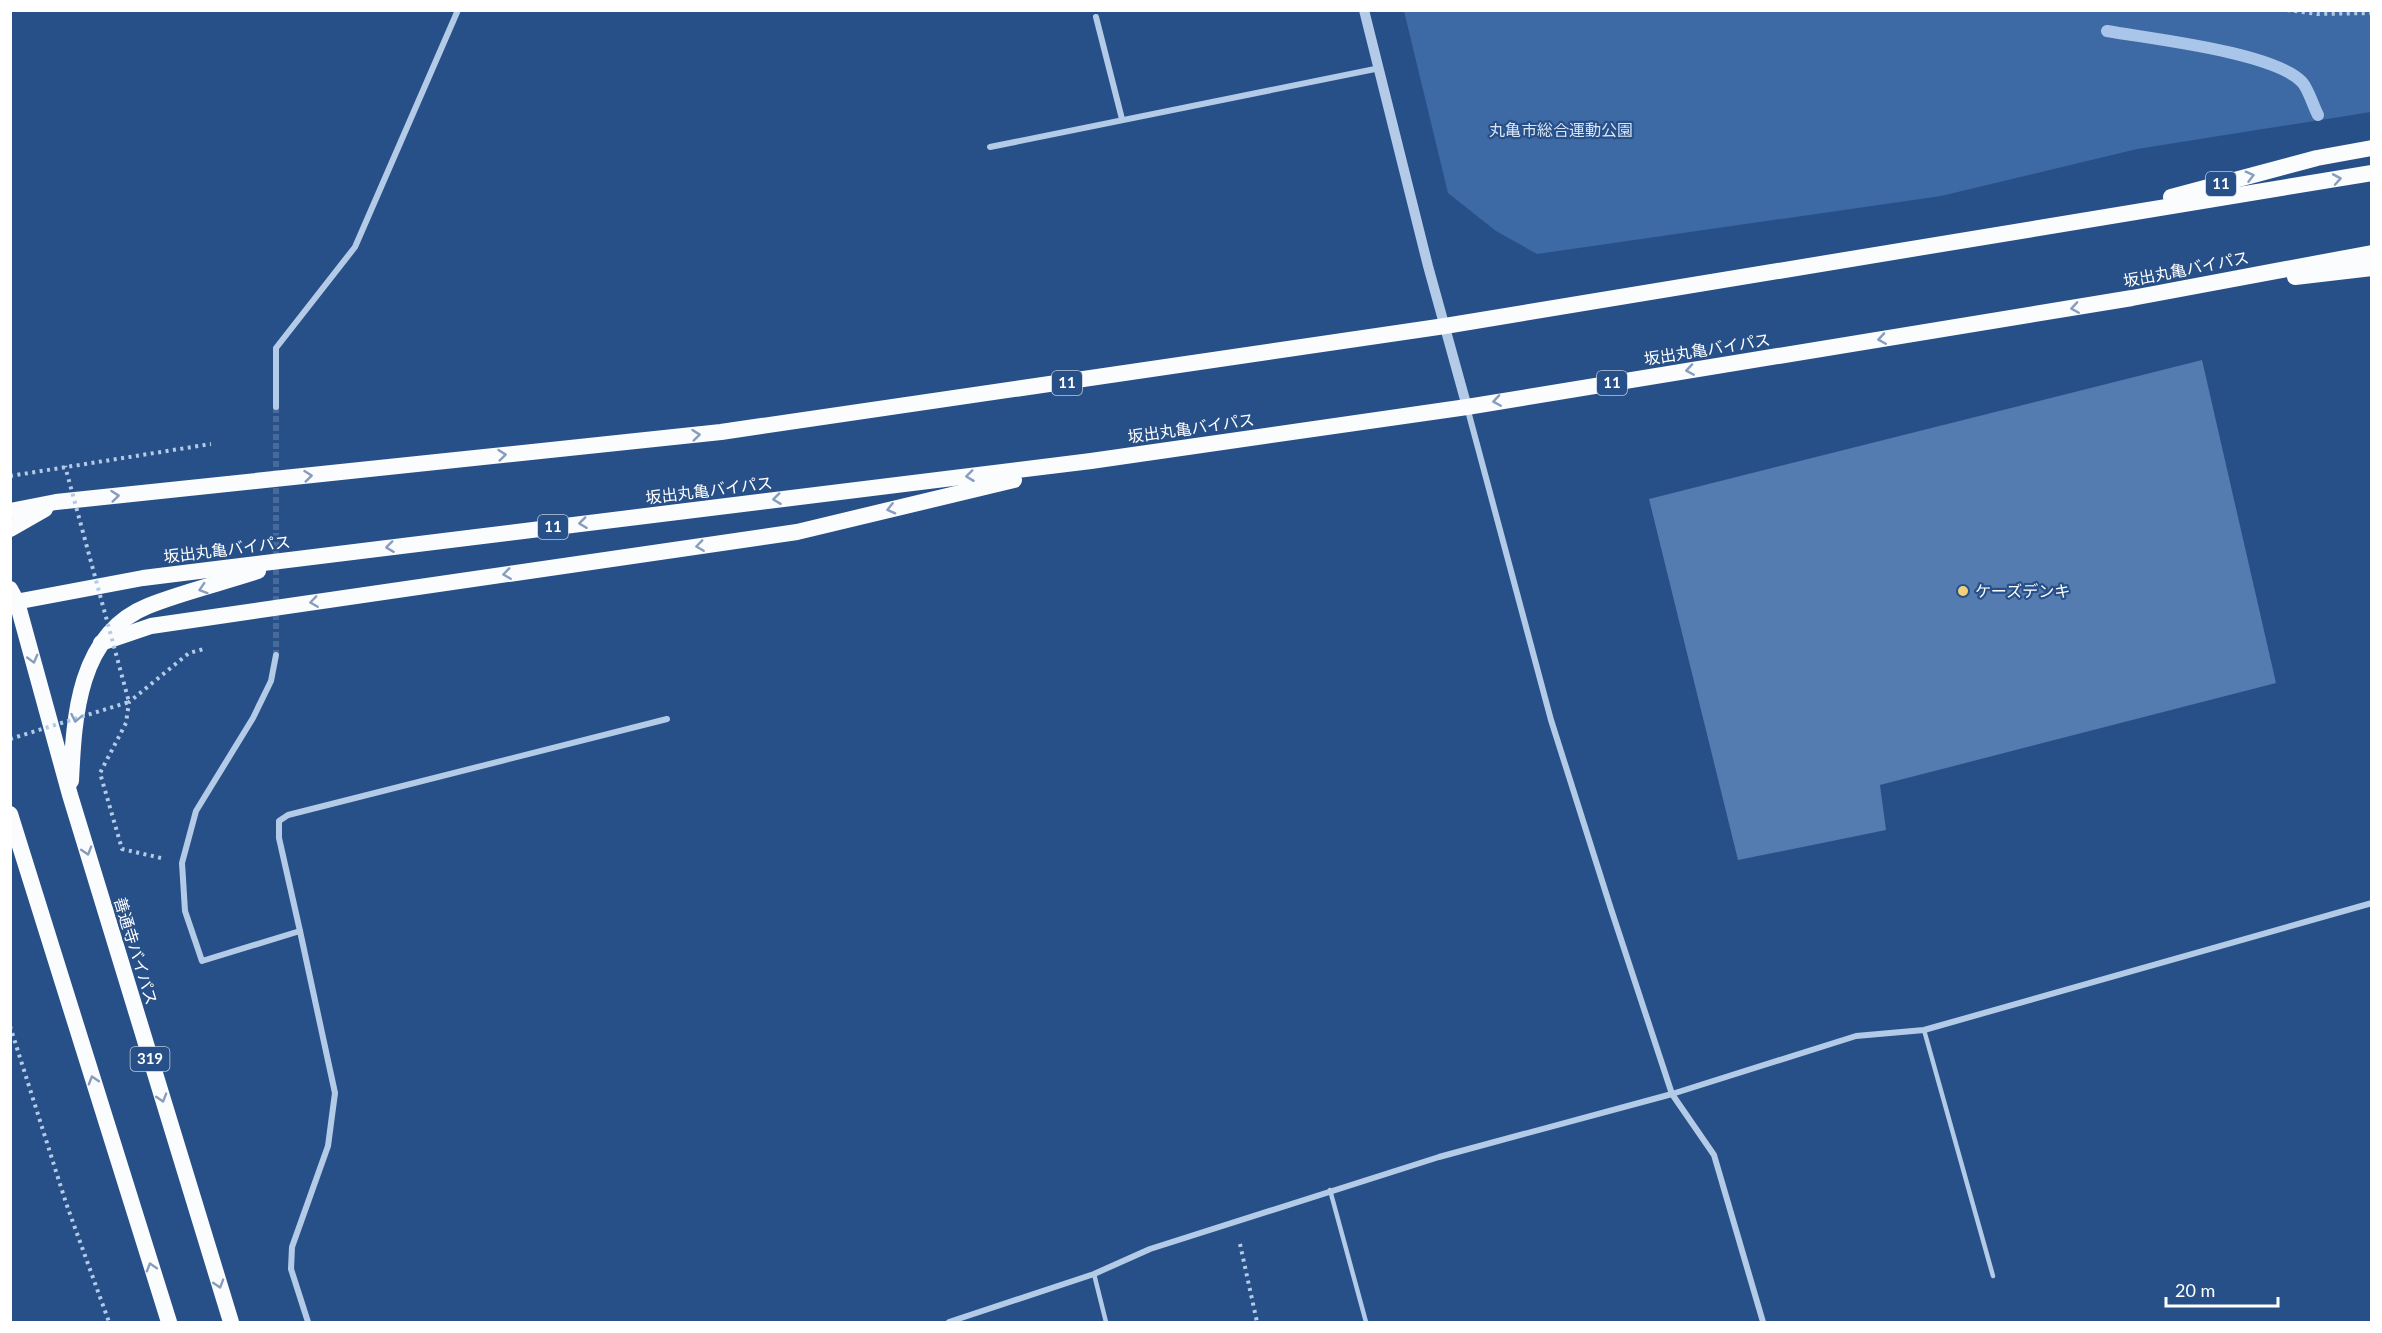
<svg xmlns="http://www.w3.org/2000/svg" width="2382" height="1333" font-family="Lato,'Noto Sans JP',sans-serif">
<style>
.green{fill:#3d6aa4}
.lines{fill:none;stroke-linecap:round;stroke-linejoin:round}
.stream{stroke:#a9c5e9;stroke-width:12}
.building{fill:#557cb1}
.minor-tunnel{stroke:#486a9a;stroke-width:6;stroke-dasharray:6 3;stroke-linecap:butt}
.path{stroke:#b4cbe8;stroke-width:4;stroke-dasharray:3 4.5;stroke-linecap:butt}
.service{stroke:#b4cbe8;stroke-width:4.5}
.minor{stroke:#b4cbe8;stroke-width:6}
.tertiary{stroke:#b4cbe8;stroke-width:10}
.trunk{stroke:#fbfcfe;stroke-width:16}
.path-bridge{stroke:#b4cbe8;stroke-width:4;stroke-dasharray:3 4.5;stroke-linecap:butt}
.oneway{stroke:#879dbd}
.poi-dot{fill:#f0d07b;stroke:#285088;stroke-width:2}
.labels{text-anchor:middle;stroke-width:4.5;stroke-linejoin:round;paint-order:stroke}
.shield{fill:#285088;stroke:#becadb;stroke-width:1.5}
.shield-label{font-size:15px;font-weight:bold;fill:#fff}
.park-label{font-size:16px;fill:#d8e5f7;stroke:#285088}
.street-label{font-size:16px;fill:#fff;stroke:#285088}
.poi-label{font-size:16px;fill:#fff;stroke:#285088;text-anchor:start}
</style>
<rect width="100%" height="100%" fill="#285088"/>
<!-- green -->
<path class="green" d="M1404 11H2371V112L2137 149 1941 196 1537 254 1496 231 1448 193Z"/>
<g class="lines">
<!-- stream -->
<path class="stream" d="M2107 31C2151 39 2273 52 2302 82 2309 90 2313 106 2318 115"/>
</g>
<!-- building -->
<path class="building" d="M2202 360 2276 683 1880 785 1886 830 1738 860 1649 499Z"/>
<g class="lines">
<!-- minor-tunnel -->
<path class="minor-tunnel" d="M276 407V655"/>
<!-- path -->
<g class="path">
<path d="M2287 10 2317 14 2372 13"/>
<path d="M10 476 211 444"/>
<path d="M161 858 122 849 100 773 126 723 129 702 189 653 204 649"/>
<path d="M10 1026 66 1203 109 1322"/>
<path d="M1240 1244 1257 1322"/>
</g>
<!-- service -->
<g class="service">
<path d="M1924 1030 1993 1276"/>
<path d="M1330 1190 1366 1322"/>
<path d="M1094 1274 1106 1322"/>
</g>
<!-- minor -->
<g class="minor">
<path d="M1096 17 1122 119"/>
<path d="M990 147 1380 68"/>
<path d="M276 407V348L355 247 458 10"/>
<path d="M1467 407 1551 720 1611 909 1672 1094 1714 1155 1763 1322"/>
<path d="M276 655 271 681 253 718 196 811 182 863 185 911 202 961 300 931 335 1093 328 1146 292 1247 291 1269 308 1322"/>
<path d="M300 931 279 838V821L288 815 667 719"/>
<path d="M949 1322 1094 1274 1150 1249 1439 1157 1672 1094 1856 1036 1924 1030 2372 903"/>
</g>
<!-- tertiary -->
<path class="tertiary" d="M1364 10 1428 266 1467 407"/>
<!-- trunk -->
<g class="trunk">
<path d="M2171 197 2317 158 2372 148"/>
<path d="M2295 277 2372 268"/>
<path d="M10 511 56 502 721 432 1445 326 2372 173"/>
<path d="M10 529 45 509"/>
<path d="M10 589 17 602 70 795 231 1322"/>
<path d="M10 603 143 578 1091 461 1467 407 2132 298 2372 253"/>
<path d="M101 643 151 626 797 532 1014 480"/>
<path d="M71 781C74 717 78 634 148 606 183 592 222 583 258 571"/>
<path d="M10 814 169 1322"/>
</g>
<!-- path-bridge -->
<path class="path-bridge" d="M10 739 129 702 65 466"/>
</g>
<!-- one-way arrows -->
<defs><path id="oneway-chevron" d="M-2-3.5L2.5 0L-2 3.5" fill="none" stroke-width="1.6" stroke-linecap="round" stroke-linejoin="round" transform="scale(1.5)"/></defs>
<g class="oneway">
<use href="#oneway-chevron" transform="translate(2250 176) rotate(-15)"/>
<use href="#oneway-chevron" transform="translate(2337 179) rotate(-10)"/>
<use href="#oneway-chevron" transform="translate(2075 308) rotate(171)"/>
<use href="#oneway-chevron" transform="translate(1882 339) rotate(171)"/>
<use href="#oneway-chevron" transform="translate(1690 370) rotate(171)"/>
<use href="#oneway-chevron" transform="translate(1497 401) rotate(171)"/>
<use href="#oneway-chevron" transform="translate(696 435) rotate(-6)"/>
<use href="#oneway-chevron" transform="translate(502 455) rotate(-6)"/>
<use href="#oneway-chevron" transform="translate(308 476) rotate(-6)"/>
<use href="#oneway-chevron" transform="translate(970 476) rotate(173)"/>
<use href="#oneway-chevron" transform="translate(115 496) rotate(-6)"/>
<use href="#oneway-chevron" transform="translate(777 499) rotate(173)"/>
<use href="#oneway-chevron" transform="translate(891 509) rotate(166)"/>
<use href="#oneway-chevron" transform="translate(583 523) rotate(173)"/>
<use href="#oneway-chevron" transform="translate(700 546) rotate(172)"/>
<use href="#oneway-chevron" transform="translate(390 547) rotate(173)"/>
<use href="#oneway-chevron" transform="translate(507 574) rotate(172)"/>
<use href="#oneway-chevron" transform="translate(203 589) rotate(162)"/>
<use href="#oneway-chevron" transform="translate(314 602) rotate(172)"/>
<use href="#oneway-chevron" transform="translate(33 659) rotate(75)"/>
<use href="#oneway-chevron" transform="translate(76 718) rotate(101)"/>
<use href="#oneway-chevron" transform="translate(87 851) rotate(73)"/>
<use href="#oneway-chevron" transform="translate(93 1080) rotate(-107)"/>
<use href="#oneway-chevron" transform="translate(162 1098) rotate(73)"/>
<use href="#oneway-chevron" transform="translate(151 1267) rotate(-107)"/>
<use href="#oneway-chevron" transform="translate(219 1284) rotate(73)"/>
</g>
<!-- markers -->
<circle class="poi-dot" cx="1963" cy="591" r="6"/>
<g class="labels">
<!-- shield labels -->
<g class="shield">
<rect x="2206" y="172" width="30" height="24" rx="4.5"/>
<rect x="1052" y="371" width="30" height="24" rx="4.5"/>
<rect x="1597" y="371" width="30" height="24" rx="4.5"/>
<rect x="538" y="515" width="30" height="24" rx="4.5"/>
<rect x="130.5" y="1047" width="39" height="24" rx="4.5"/>
</g>
<g class="shield-label">
<text x="2221" y="189">11</text>
<text x="1067" y="388">11</text>
<text x="1612" y="388">11</text>
<text x="553" y="532">11</text>
<text x="150" y="1064">319</text>
</g>
<!-- park labels -->
<g class="park-label">
<text x="1561" y="136">丸亀市総合運動公園</text>
</g>
<!-- street labels -->
<g class="street-label">
<text transform="translate(2186 269) rotate(-11)" y="6">坂出丸亀バイパス</text>
<text transform="translate(1707 349) rotate(-9)" y="6">坂出丸亀バイパス</text>
<text transform="translate(1191 428) rotate(-8)" y="6">坂出丸亀バイパス</text>
<text transform="translate(709 490) rotate(-7)" y="6">坂出丸亀バイパス</text>
<text transform="translate(227 549) rotate(-7)" y="6">坂出丸亀バイパス</text>
<text transform="translate(136 951) rotate(73)" y="6">善通寺バイパス</text>
</g>
<!-- poi labels -->
<g class="poi-label">
<text x="1975" y="597">ケーズデンキ</text>
</g>
</g>
<!-- border -->
<rect width="2382" height="1333" fill="none" stroke="#ffffff" stroke-width="24"/>
<!-- scale -->
<path d="M2166 1297v9h112v-9" fill="none" stroke="#ffffff" stroke-width="3"/>
<text x="2175" y="1297" font-size="18" fill="#ffffff" stroke="#285088" stroke-width="4.5" paint-order="stroke">20 m</text>
</svg>
